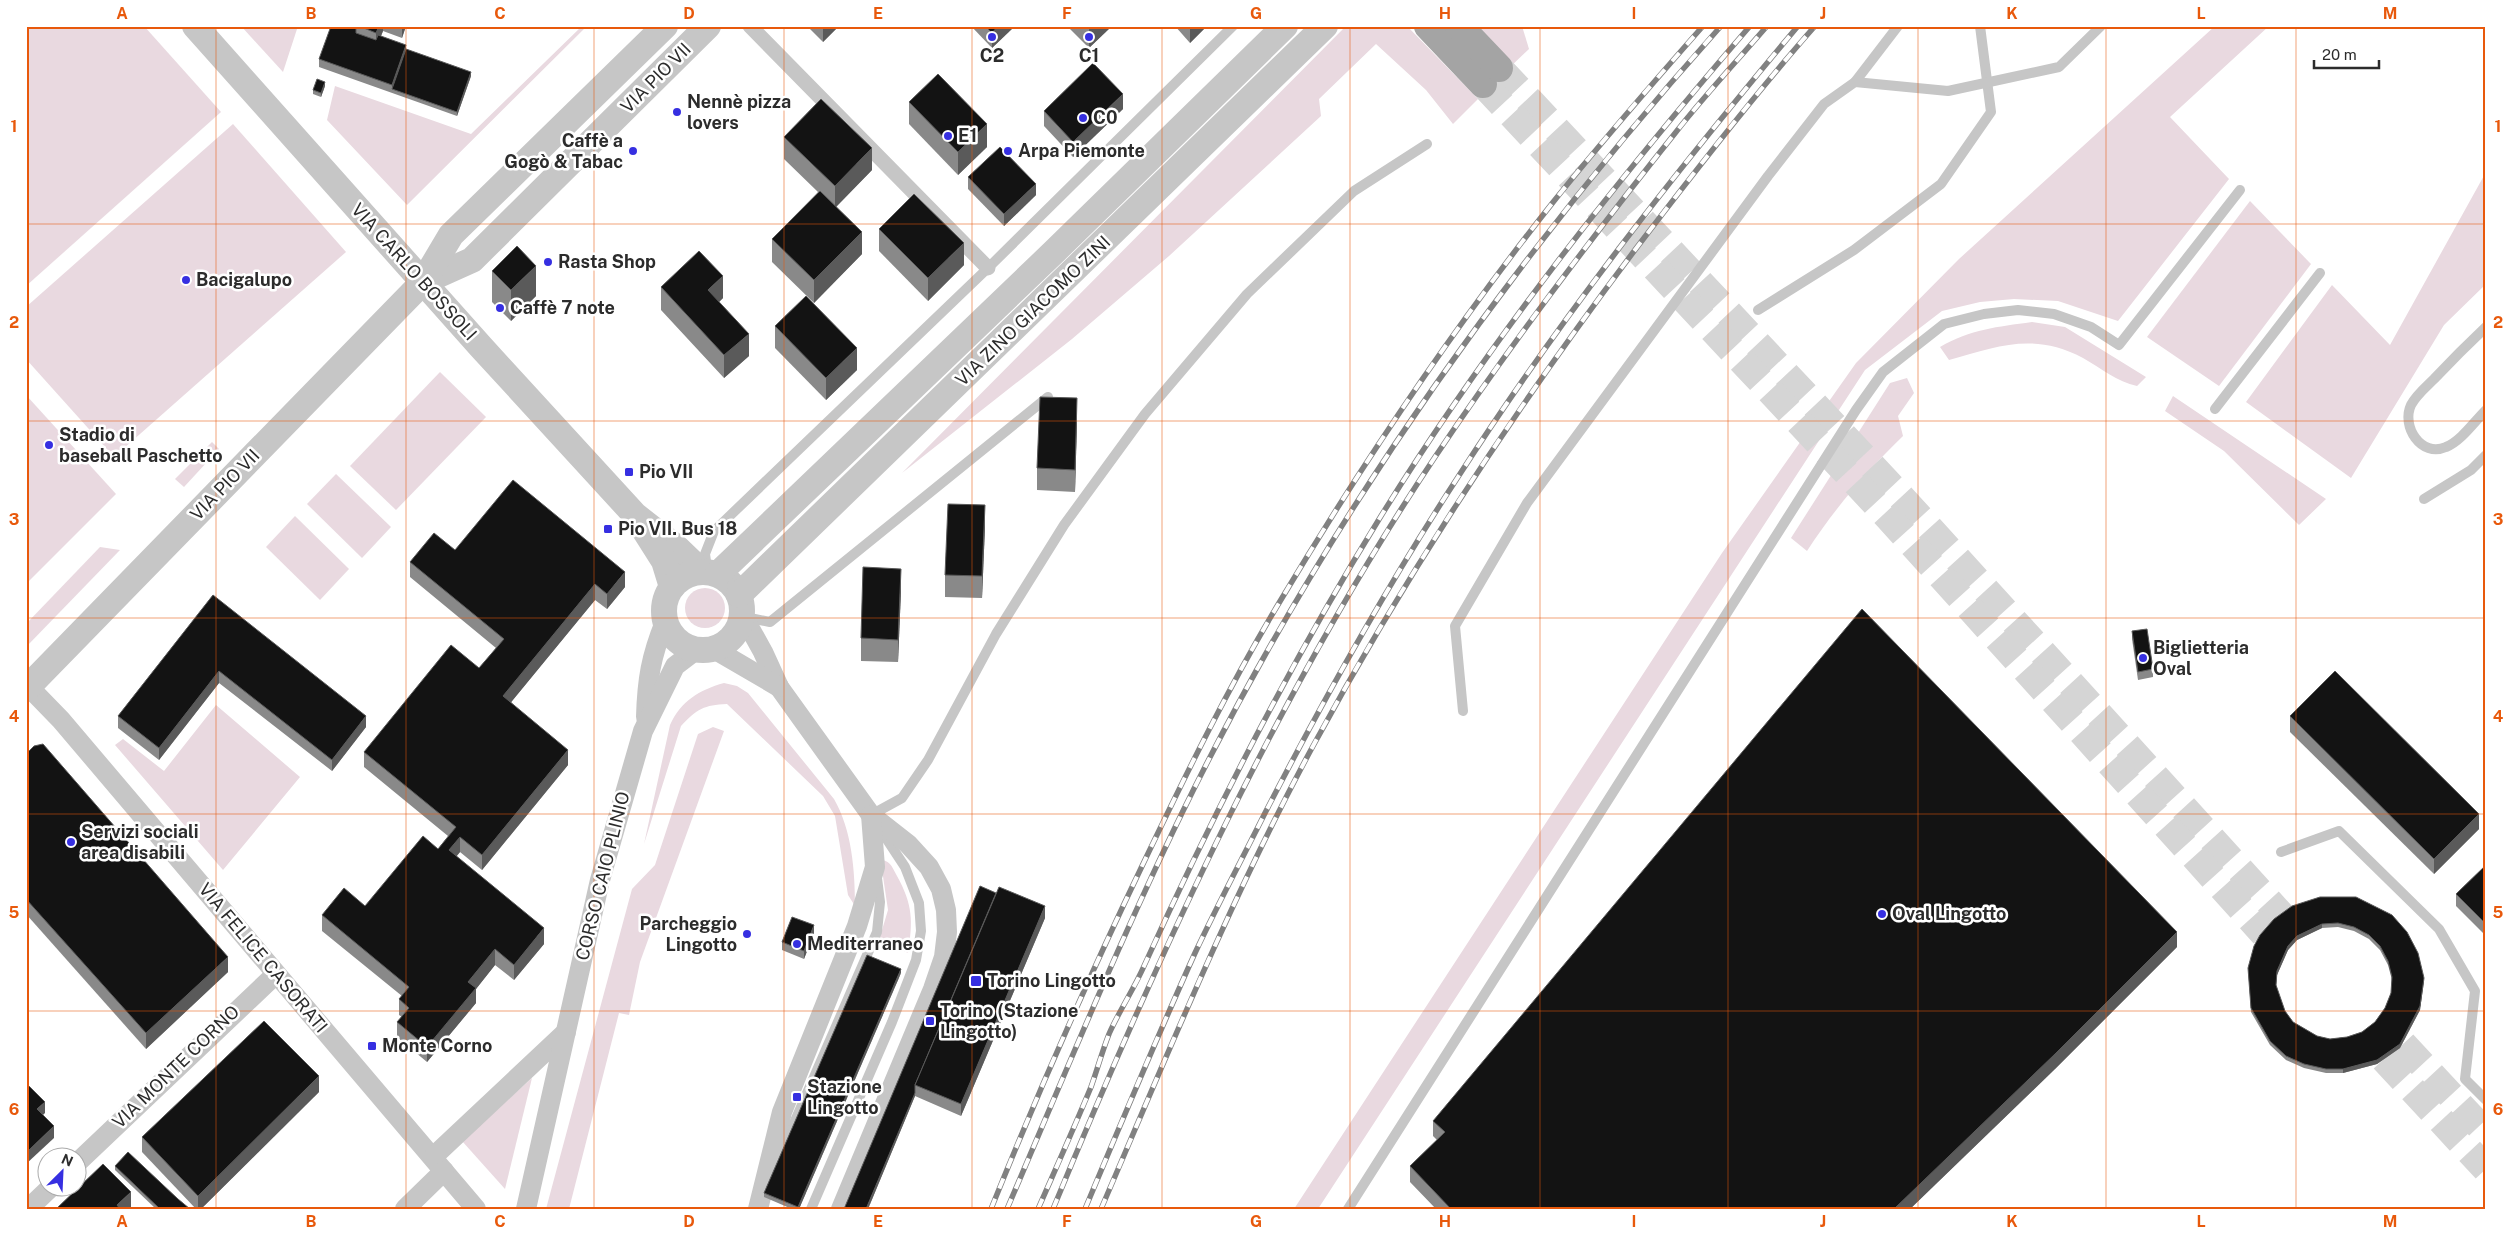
<svg xmlns="http://www.w3.org/2000/svg" width="2512" height="1235" font-family="'Public Sans',sans-serif">
<style>
.green{fill:#e9d9e0}
.lines{fill:none;stroke-linecap:round;stroke-linejoin:round}
.primary-tunnel{stroke:#d5d5d5;stroke-width:28;stroke-dasharray:28 14;stroke-linecap:butt}
.service{stroke:#c6c6c6;stroke-width:10}
.pedestrian{stroke:#c6c6c6;stroke-width:15}
.minor{stroke:#c6c6c6;stroke-width:20}
.tertiary{stroke:#c6c6c6;stroke-width:26}
.primary{stroke:#a4a4a4;stroke-width:28}
.rail-casing{stroke:#818181;stroke-width:5.5}
.rail{stroke:#fff;stroke-width:4;stroke-dasharray:11;stroke-linecap:butt}
.wall{fill:#898989;fill-rule:evenodd}
.shaded-wall{fill:#5a5a5a}
.building{fill:#131313;stroke:#5a5a5a;fill-rule:evenodd}
.grid{fill:none;stroke:#e8590c;stroke-width:1;stroke-opacity:0.55}
.poi-dot{fill:#362fe1;stroke:#fff;stroke-width:2}
.labels{text-anchor:middle;stroke-width:5;stroke-linejoin:round;paint-order:stroke}
.poi-label{font-size:18px;font-weight:bold;fill:#2c2c2c;stroke:#fff;text-anchor:start}
.street-label{font-size:18px;fill:#2c2c2c;stroke:#fff}
.neatline{fill:none;stroke:#e8590c;stroke-width:2}
.grid-label{font-size:16px;text-anchor:middle;font-weight:bold;fill:#e8590c}
</style>
<rect width="100%" height="100%" fill="#fff"/>
<!-- green -->
<g class="green">
<path d="M26 26H144L221 112 26 286Z"/>
<path d="M241 26H298L283 72Z"/>
<path d="M582 26H587L407 205 327 120 335 86 471 134Z"/>
<path d="M1346 26H1407L1478 99 1453 124 1426 90 1376 44 1319 99 1321 116 1169 256 1072 339 902 473Z"/>
<path d="M1463 26H1522L1529 49 1506 71Z"/>
<path d="M2215 26H2269L2170 117 2229 179 2118 321 2058 301 2014 299 1980 302 1942 311 1865 370 1318 1209H1294L1722 553 1856 363 1959 259Z"/>
<path d="M233 124 346 252 114 457 26 359V307Z"/>
<path d="M2486 172V284L2444 325 2351 478 2246 402 2332 285 2390 345Z"/>
<path d="M2250 201 2311 264 2219 386 2147 337Z"/>
<path d="M2032 322 2065 327 2146 377 2137 386C2117 382 2101 368 2083 358 2034 332 1998 346 1949 360L1940 347C1971 329 1997 327 2032 322Z"/>
<path d="M440 372 486 417 396 510 350 466Z"/>
<path d="M1907 378 1914 393 1898 416 1903 436C1866 472 1835 508 1807 551L1791 538 1890 383Z"/>
<path d="M26 395 116 494 26 584Z"/>
<path d="M2173 396 2326 499 2299 525 2224 451 2165 411Z"/>
<path d="M212 442 219 449 184 487 175 479Z"/>
<path d="M336 474 391 527 362 558 307 504Z"/>
<path d="M295 516 349 569 320 600 266 547Z"/>
<path d="M100 547 120 550 26 647V624Z"/>
<circle cx="705" cy="608" r="20"/>
<path d="M724 683 737 686 748 693 834 799C852 830 855 871 855 906L848 895 835 816 823 796 727 704C704 705 697 709 681 726L644 844 670 725C681 701 699 690 724 683Z"/>
<path d="M216 705 300 777 223 870 115 745 123 739 164 771Z"/>
<path d="M713 727 724 731 640 962 629 1015 619 1013 569 1209H546L632 889 655 865 698 734Z"/>
<path d="M882 860C891 861 893 869 897 876 913 905 913 921 908 953L879 940 888 910 881 863Z"/>
<path d="M532 1078 505 1189 462 1141Z"/>
</g>
<g class="lines">
<!-- primary-tunnel -->
<g class="primary-tunnel">
<path d="M1499 68 1902 498 2283 917"/>
<path d="M1483 84 1887 516 2264 934"/>
<path d="M2403 1044 2486 1133"/>
<path d="M2384 1059 2486 1169"/>
</g>
<!-- service -->
<g class="service">
<path d="M1855 82 1898 26"/>
<path d="M1758 310 1854 250 1941 184 1991 112 1980 26"/>
<path d="M2486 327C2468 344 2451 361 2434 379 2426 387 2416 395 2411 405 2401 426 2421 458 2446 447 2461 441 2474 422 2486 410"/>
<path d="M2215 409 2320 273"/>
<path d="M2424 499 2471 470 2486 455"/>
<path d="M707 569 705 554 714 531 988 268 1233 26"/>
<path d="M745 617 770 622 1048 397"/>
<path d="M1463 711 1455 626 1527 503 1768 176 1824 104 1855 82 1948 91 2059 67 2101 26"/>
<path d="M872 817 871 815 902 798 928 760 996 634 1064 525 1145 414 1247 294 1354 191 1427 144"/>
<path d="M2281 852 2339 831 2439 929 2475 991 2465 1079 2486 1100"/>
<path d="M778 1160 877 932 880 902 877 878"/>
<path d="M811 1209 892 1022 916 960 921 931 919 903 905 867 880 829"/>
<path d="M1348 1209 1856 410 1883 372 1944 324 1984 314 2018 310 2054 314 2091 327 2119 345 2240 190"/>
</g>
<!-- pedestrian -->
<path class="pedestrian" d="M750 26 988 268"/>
<!-- minor -->
<g class="minor">
<path d="M743 616 763 652 779 687 871 815 908 844 929 867 941 889 946 910 947 932 944 957 933 989 841 1209"/>
<path d="M714 649 779 687"/>
<path d="M28 686 61 720 476 1209"/>
<path d="M646 717C647 680 651 656 665 622"/>
<path d="M433 1157 566 1032"/>
<path d="M78 1162 276 974"/>
<path d="M28 1209 50 1188"/>
<path d="M405 1209 444 1171"/>
<path d="M526 1209 600 880 643 731 675 666 696 650"/>
<path d="M758 1209 782 1112 857 926 875 867 871 815"/>
</g>
<!-- tertiary -->
<g class="tertiary">
<path d="M195 26 481 347 635 515 677 548 702 572"/>
<path d="M423 282 472 260 708 26"/>
<path d="M645 531 664 561 672 587"/>
<circle cx="703" cy="611" r="39"/>
<path d="M718 574 1056 250 1285 26"/>
<path d="M739 595 1325 26"/>
<path d="M26 689 423 282 451 235 665 26"/>
</g>
<!-- primary -->
<g class="primary">
<path d="M1428 26 1483 84"/>
<path d="M1459 26 1499 68"/>
</g>
<defs>
<g id="rail">
<path d="M991 1209C1038 1092 1089 977 1143 864 1186 774 1230 684 1282 598 1364 461 1454 327 1554 201 1602 141 1652 84 1703 26"/>
<path d="M1007 1209C1064 1076 1119 942 1182 813 1322 526 1508 264 1721 26"/>
<path d="M1038 1209C1056 1168 1074 1128 1091 1087 1097 1070 1102 1052 1109 1034 1119 1011 1134 989 1144 966 1214 812 1292 660 1381 516 1489 342 1616 181 1750 26"/>
<path d="M1053 1209C1159 952 1280 689 1435 457 1510 345 1592 237 1676 132 1705 95 1737 61 1767 26"/>
<path d="M1085 1209C1121 1123 1157 1037 1195 953 1217 906 1241 861 1264 815 1323 700 1387 586 1458 477 1560 318 1677 170 1798 26"/>
<path d="M1101 1209C1168 1053 1232 896 1313 746 1410 567 1521 400 1644 238 1699 166 1755 94 1815 26"/>
</g>
</defs>
<!-- rail casing -->
<use href="#rail" class="rail-casing"/>
<!-- rail -->
<use href="#rail" class="rail"/>
</g>
<!-- wall -->
<g class="wall">
<path d="M356 26H406L402 38 383 31 381 36 406 49 471 76 457 116 319 67V59Z"/>
<path d="M807 26H839L823 42Z"/>
<path d="M971 26H1015L992 48Z"/>
<path d="M1067 26H1112L1089 48Z"/>
<path d="M1175 26H1207L1190 43Z"/>
<path d="M325 86 321 97 313 94V90Z"/>
<path d="M909 102 987 147 958 175 909 124Z"/>
<path d="M1123 109 1073 157 1044 126V111Z"/>
<path d="M784 137 872 170 836 207 862 254 814 303 772 262V239L818 192 784 159Z"/>
<path d="M968 177 1036 195 1004 226 968 189Z"/>
<path d="M879 229 964 265 928 301 879 251Z"/>
<path d="M492 271 536 296 511 321 492 302Z"/>
<path d="M661 287 723 298 719 302 749 356 724 378 661 310Z"/>
<path d="M775 326 857 370 826 400 775 348Z"/>
<path d="M1077 421 1075 492 1037 490V468Z"/>
<path d="M985 527 982 598 945 597V575Z"/>
<path d="M455 550 625 587 607 609 595 600 511 702 568 765 482 870 460 852 456 856 544 944 514 980 495 965 476 989V1003L427 1062 397 1037V1022L402 1017 399 1015V999L402 996 322 931V915L365 906 438 849 448 836 364 767V752L479 668 496 648 410 577V562Z"/>
<path d="M901 591 898 662 861 661V638Z"/>
<path d="M213 595 366 727 332 771 219 683 159 760 118 728V716Z"/>
<path d="M2132 631 2153 669V677L2138 680 2132 639Z"/>
<path d="M2290 716 2479 829 2434 874 2290 732Z"/>
<path d="M26 754 228 972 146 1049 26 914Z"/>
<path d="M2486 865V936L2456 906V894Z"/>
<path d="M980 886 1045 918 961 1116 915 1096 868 1209Z"/>
<path d="M2356 897 2424 982 2420 1010 2400 1048 2377 1064 2343 1073H2326L2304 1068 2286 1060 2270 1045 2251 1012 2248 968ZM2338 927 2354 931 2369 939 2380 950 2388 965 2392 980 2391 993 2385 1008 2375 1022 2362 1032 2347 1037 2330 1039 2317 1036 2293 1022 2285 1011 2276 986 2277 975 2288 950 2297 940 2322 928Z"/>
<path d="M814 933 804 959 782 950V942Z"/>
<path d="M2177 947 2056 1068 1910 1209H1436L1410 1182V1166L1437 1140 1433 1136V1121Z"/>
<path d="M901 973 799 1209H792L764 1197V1193Z"/>
<path d="M319 1092 201 1209H196L142 1152V1137Z"/>
<path d="M115 1166 178 1199 190 1209H156L115 1170Z"/>
</g>
<!-- shaded-wall -->
<g class="shaded-wall">
<path d="M379 26H383V31L376 48V33Z"/>
<path d="M402 26H406L402 38Z"/>
<path d="M823 26H839L823 42Z"/>
<path d="M998 26H1015L992 48V33Z"/>
<path d="M1089 26H1112L1089 48Z"/>
<path d="M1191 26H1207L1190 43V27Z"/>
<path d="M406 45V53L392 89V85Z"/>
<path d="M471 72V76L457 116V112Z"/>
<path d="M325 82V86L321 97V93Z"/>
<path d="M1123 94V109L1073 157V142Z"/>
<path d="M987 124V147L958 175V152Z"/>
<path d="M872 148V170L835 208V186Z"/>
<path d="M1036 184V195L1004 226V214Z"/>
<path d="M862 232V254L814 303V280Z"/>
<path d="M964 243V265L928 301V278Z"/>
<path d="M536 266V296L511 321V290Z"/>
<path d="M723 276V298L708 313V290Z"/>
<path d="M749 334V356L724 378V355Z"/>
<path d="M857 348V370L826 400V378Z"/>
<path d="M1077 398V421L1075 492V470Z"/>
<path d="M985 505V527L982 598V576Z"/>
<path d="M901 569V591L898 662V640Z"/>
<path d="M625 572V587L607 609V594Z"/>
<path d="M595 584V600L503 712V696Z"/>
<path d="M219 671V683L159 760V748Z"/>
<path d="M366 716V727L332 771V760Z"/>
<path d="M568 750V765L482 870V855Z"/>
<path d="M2479 814V829L2434 874V859Z"/>
<path d="M460 837V852L449 866V850Z"/>
<path d="M1045 906V918L961 1116V1104Z"/>
<path d="M2322 924V928L2297 940 2288 950 2277 975V971L2288 946 2297 936Z"/>
<path d="M814 925V933L804 959V951Z"/>
<path d="M544 928V944L514 980V965Z"/>
<path d="M2177 932V947L2056 1068 1910 1209H1894Z"/>
<path d="M495 949V965L476 989V1003L427 1062V1047L468 982Z"/>
<path d="M228 957V972L146 1049V1033Z"/>
<path d="M901 969V973L799 1209H798V1207Z"/>
<path d="M2424 978 2420 1010 2400 1048 2377 1064 2343 1073V1069Z"/>
<path d="M319 1076V1092L201 1209H198V1196Z"/>
<path d="M915 1093V1096L868 1209H866Z"/>
<path d="M45 1102V1113L37 1121V1109Z"/>
<path d="M54 1126V1138L26 1164V1153Z"/>
<path d="M131 1192V1209H117V1205Z"/>
</g>
<!-- building -->
<g class="building">
<path d="M331 26H354L356 27V33L376 40 378 35 406 45 392 85 319 59Z"/>
<path d="M359 26H379L376 33Z"/>
<path d="M985 26H998L992 33Z"/>
<path d="M406 49 471 72 457 112 392 89Z"/>
<path d="M1093 63 1123 94 1073 142 1044 111Z"/>
<path d="M938 74 987 124 958 152 909 102Z"/>
<path d="M317 79 325 82 321 93 313 90Z"/>
<path d="M821 99 872 148 835 186 784 137Z"/>
<path d="M1000 147 1036 184 1004 214 968 177Z"/>
<path d="M820 191 862 232 814 280 772 239Z"/>
<path d="M914 194 964 243 928 278 879 229Z"/>
<path d="M517 246 536 266 511 290 492 271Z"/>
<path d="M699 251 723 276 708 290 749 334 724 355 661 287Z"/>
<path d="M806 296 857 348 826 378 775 326Z"/>
<path d="M1040 397 1077 398 1075 470 1037 468Z"/>
<path d="M513 480 625 572 607 594 595 584 503 696 568 750 482 855 460 837 449 850 544 928 514 965 495 949 468 982 476 988 427 1047 397 1022 409 1008 399 999 409 987 322 915 344 888 365 906 423 836 438 849 456 827 364 752 451 645 479 668 504 639 410 562 434 533 455 550Z"/>
<path d="M948 504 985 505 982 576 945 575Z"/>
<path d="M863 567 901 569 898 640 861 638Z"/>
<path d="M213 595 366 716 332 760 219 671 159 748 118 716Z"/>
<path d="M1862 609 2177 932 2056 1053 1894 1209H1451L1410 1166 1445 1132 1433 1121Z"/>
<path d="M2147 629 2153 669 2138 672 2132 631Z"/>
<path d="M2335 671 2479 814 2434 859 2290 716Z"/>
<path d="M43 744 228 957 146 1033 26 899V754L34 746Z"/>
<path d="M2486 865V924L2456 894Z"/>
<path d="M980 886 996 893 915 1085V1093L866 1209H844Z"/>
<path d="M999 887 1045 906 961 1104 915 1085Z"/>
<path d="M2320 897H2356L2392 915 2407 932 2418 953 2424 978 2420 1006 2400 1044 2377 1060 2343 1069H2326L2304 1064 2286 1056 2270 1041 2251 1008 2248 968 2254 946 2260 935 2274 919 2292 906ZM2338 923 2354 927 2369 935 2380 946 2388 961 2392 977 2391 993 2385 1008 2375 1022 2362 1032 2347 1037 2330 1039 2317 1036 2293 1022 2285 1011 2276 985 2277 971 2288 946 2297 936 2322 924Z"/>
<path d="M792 917 814 925 804 951 782 942Z"/>
<path d="M867 955 901 969 798 1207 764 1193Z"/>
<path d="M264 1021 319 1076 198 1196 142 1137Z"/>
<path d="M26 1083 45 1102 37 1109 54 1126 26 1153Z"/>
<path d="M128 1152 178 1199 190 1209H160L115 1166Z"/>
<path d="M103 1164 131 1192 117 1205 120 1209H56Z"/>
</g>
<!-- grid -->
<path class="grid" d="M216 26V1209M406 26V1209M594 26V1209M784 26V1209M972 26V1209M1162 26V1209M1350 26V1209M1540 26V1209M1728 26V1209M1918 26V1209M2106 26V1209M2296 26V1209M26 224H2486M26 421H2486M26 618H2486M26 814H2486M26 1011H2486"/>
<!-- markers -->
<g class="poi-dot">
<circle cx="992" cy="37" r="5"/>
<circle cx="1089" cy="37" r="5"/>
<circle cx="677" cy="112" r="5"/>
<circle cx="1083" cy="118" r="5"/>
<circle cx="948" cy="136" r="5"/>
<circle cx="633" cy="151" r="5"/>
<circle cx="1008" cy="151" r="5"/>
<circle cx="548" cy="262" r="5"/>
<circle cx="186" cy="280" r="5"/>
<circle cx="500" cy="308" r="5"/>
<circle cx="49" cy="445" r="5"/>
<rect x="624" y="467" width="10" height="10" rx="2.5"/>
<rect x="603" y="524" width="10" height="10" rx="2.5"/>
<circle cx="2143" cy="658" r="5"/>
<circle cx="71" cy="842" r="5"/>
<circle cx="1882" cy="914" r="5"/>
<circle cx="747" cy="934" r="5"/>
<circle cx="797" cy="944" r="5"/>
<rect x="970" y="975" width="12" height="12" rx="2.5"/>
<rect x="925" y="1016" width="10" height="10" rx="2.5"/>
<rect x="367" y="1041" width="10" height="10" rx="2.5"/>
<rect x="792" y="1092" width="10" height="10" rx="2.5"/>
</g>
<g class="labels">
<!-- poi labels -->
<g class="poi-label">
<text x="992" y="62" text-anchor="middle">C2</text>
<text x="1089" y="62" text-anchor="middle">C1</text>
<text x="687" y="108">Nennè pizza<tspan x="687" dy="21">lovers</tspan></text>
<text x="1093" y="124">C0</text>
<text x="958" y="142">E1</text>
<text x="623" y="147" text-anchor="end">Caffè a<tspan x="623" dy="21">Gogò &amp; Tabac</tspan></text>
<text x="1018" y="157">Arpa Piemonte</text>
<text x="558" y="268">Rasta Shop</text>
<text x="196" y="286">Bacigalupo</text>
<text x="510" y="314">Caffè 7 note</text>
<text x="59" y="441">Stadio di<tspan x="59" dy="21">baseball Paschetto</tspan></text>
<text x="639" y="478">Pio VII</text>
<text x="618" y="535">Pio VII. Bus 18</text>
<text x="2153" y="654">Biglietteria<tspan x="2153" dy="21">Oval</tspan></text>
<text x="81" y="838">Servizi sociali<tspan x="81" dy="21">area disabili</tspan></text>
<text x="1892" y="920">Oval Lingotto</text>
<text x="737" y="930" text-anchor="end">Parcheggio<tspan x="737" dy="21">Lingotto</tspan></text>
<text x="807" y="950">Mediterraneo</text>
<text x="987" y="987">Torino Lingotto</text>
<text x="940" y="1017">Torino (Stazione<tspan x="940" dy="21">Lingotto)</tspan></text>
<text x="382" y="1052">Monte Corno</text>
<text x="807" y="1093">Stazione<tspan x="807" dy="21">Lingotto</tspan></text>
</g>
<!-- street labels -->
<g class="street-label">
<text transform="translate(656 78) rotate(-45)" y="6">VIA PIO VII</text>
<text transform="translate(414 272) rotate(48)" y="6">VIA CARLO BOSSOLI</text>
<text transform="translate(1033 311) rotate(-44)" y="6">VIA ZINO GIACOMO ZINI</text>
<text transform="translate(225 485) rotate(-46)" y="6">VIA PIO VII</text>
<text transform="translate(603 876) rotate(-76)" y="6">CORSO CAIO PLINIO</text>
<text transform="translate(263 958) rotate(50)" y="6">VIA FELICE CASORATI</text>
<text transform="translate(176 1067) rotate(-44)" y="6">VIA MONTE CORNO</text>
</g>
</g>
<!-- border -->
<rect width="2512" height="1235" fill="none" stroke="#ffffff" stroke-width="55"/>
<!-- north arrow -->
<g transform="translate(62 1172) rotate(24)"><circle r="24" fill="#ffffff" stroke="#ababab"/>
<path d="M0-4L9 19L0 12L-9 19Z" fill="#362fe1"/>
<text y="-8" font-size="14" font-weight="bold" text-anchor="middle" fill="#2c2c2c">N</text>
</g>
<!-- scale -->
<path d="M2314 60v8h65v-8" fill="none" stroke="#2c2c2c" stroke-width="2.5"/>
<text x="2322" y="60" font-size="15" fill="#2c2c2c" stroke="#ffffff" stroke-width="4" paint-order="stroke">20 m</text>
<rect x="28" y="28" width="2456" height="1180" class="neatline"/>
<g class="grid-label">
<text x="122" y="19">A</text>
<text x="311" y="19">B</text>
<text x="500" y="19">C</text>
<text x="689" y="19">D</text>
<text x="878" y="19">E</text>
<text x="1067" y="19">F</text>
<text x="1256" y="19">G</text>
<text x="1445" y="19">H</text>
<text x="1634" y="19">I</text>
<text x="1823" y="19">J</text>
<text x="2012" y="19">K</text>
<text x="2201" y="19">L</text>
<text x="2390" y="19">M</text>
<text x="14" y="132">1</text>
<text x="2498" y="132">1</text>
<text x="14" y="328">2</text>
<text x="2498" y="328">2</text>
<text x="14" y="525">3</text>
<text x="2498" y="525">3</text>
<text x="14" y="722">4</text>
<text x="2498" y="722">4</text>
<text x="14" y="918">5</text>
<text x="2498" y="918">5</text>
<text x="14" y="1115">6</text>
<text x="2498" y="1115">6</text>
<text x="122" y="1227">A</text>
<text x="311" y="1227">B</text>
<text x="500" y="1227">C</text>
<text x="689" y="1227">D</text>
<text x="878" y="1227">E</text>
<text x="1067" y="1227">F</text>
<text x="1256" y="1227">G</text>
<text x="1445" y="1227">H</text>
<text x="1634" y="1227">I</text>
<text x="1823" y="1227">J</text>
<text x="2012" y="1227">K</text>
<text x="2201" y="1227">L</text>
<text x="2390" y="1227">M</text>
</g>
</svg>
